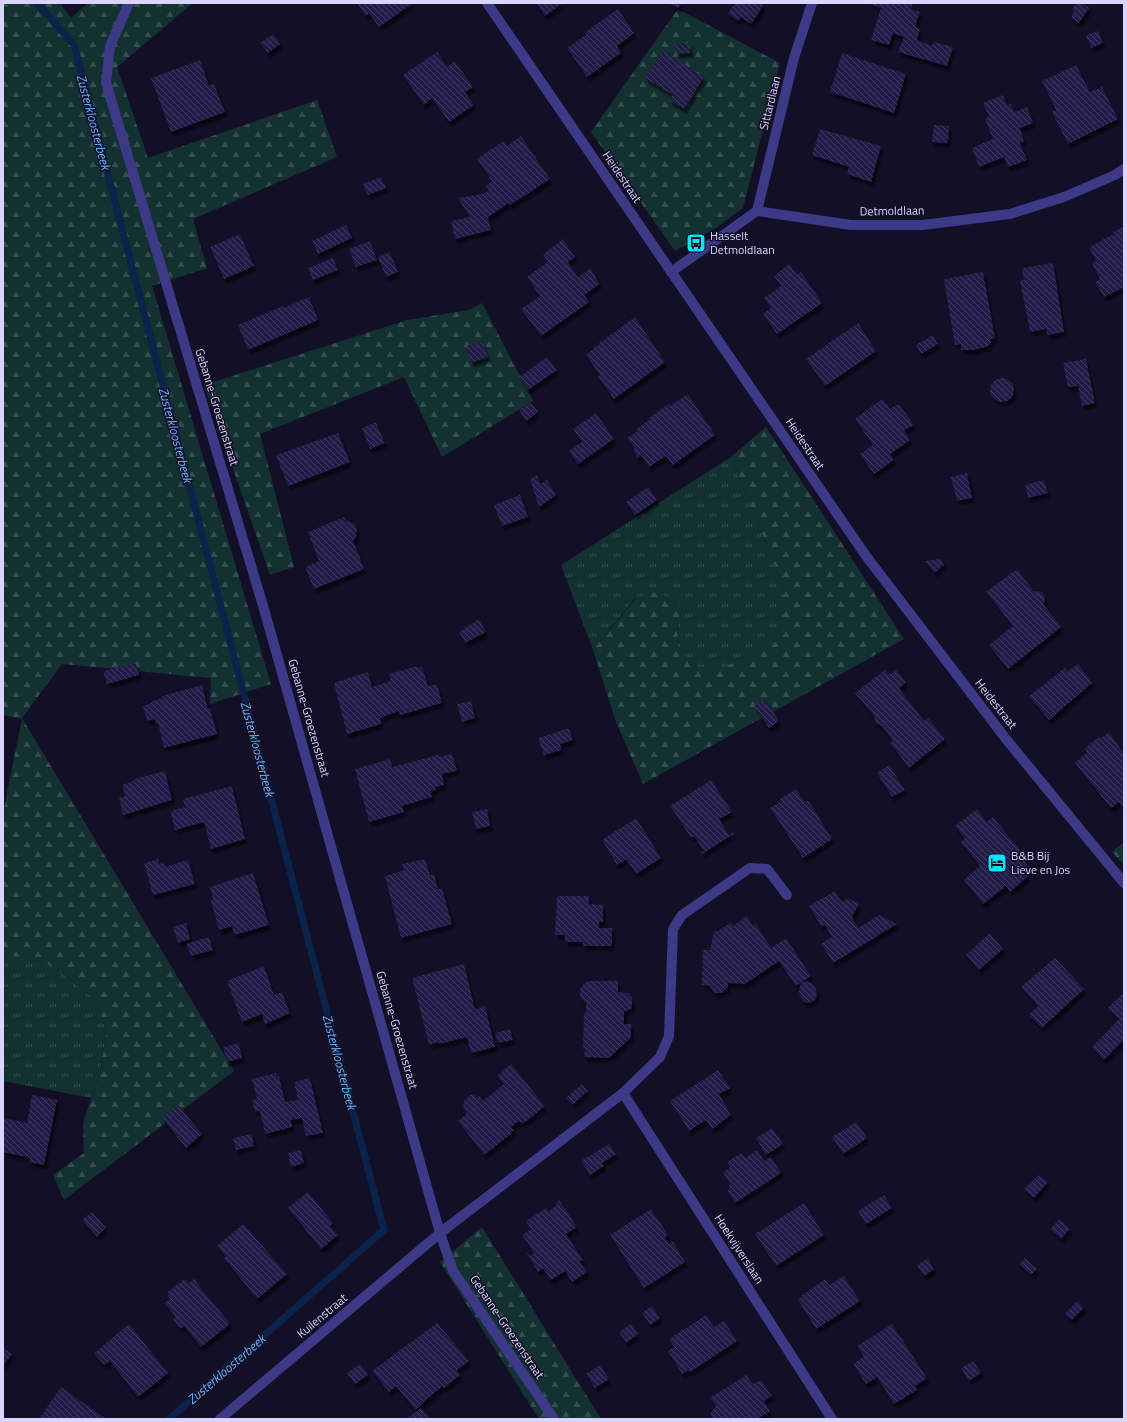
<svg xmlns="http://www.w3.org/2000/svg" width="1127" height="1422" font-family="'Titillium Web',sans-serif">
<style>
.grass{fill:url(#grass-tufts)}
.forest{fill:url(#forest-firs)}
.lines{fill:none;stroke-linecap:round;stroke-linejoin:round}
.stream{stroke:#0b224a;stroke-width:7}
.building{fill:url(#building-back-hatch);filter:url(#shadow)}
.street{stroke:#3c3987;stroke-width:10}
.labels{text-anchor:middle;stroke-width:3;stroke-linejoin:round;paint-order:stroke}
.street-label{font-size:12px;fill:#d9d5ff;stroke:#130f27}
.poi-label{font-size:12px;fill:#d9d5ff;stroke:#130f27;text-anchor:start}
.water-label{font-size:13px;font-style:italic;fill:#63b7ff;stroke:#130f27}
</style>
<defs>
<pattern id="grass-tufts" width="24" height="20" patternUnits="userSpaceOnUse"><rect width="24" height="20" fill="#123130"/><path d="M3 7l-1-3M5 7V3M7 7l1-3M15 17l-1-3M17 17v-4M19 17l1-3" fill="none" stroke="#344e4f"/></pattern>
<pattern id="forest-firs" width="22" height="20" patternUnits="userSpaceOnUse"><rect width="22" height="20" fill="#123130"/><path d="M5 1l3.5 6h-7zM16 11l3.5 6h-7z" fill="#344e4f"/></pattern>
<pattern id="building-back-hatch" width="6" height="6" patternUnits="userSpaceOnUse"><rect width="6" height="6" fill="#241a48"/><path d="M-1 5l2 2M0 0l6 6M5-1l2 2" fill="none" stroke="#433a63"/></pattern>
<filter id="shadow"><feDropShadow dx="2.5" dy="4.5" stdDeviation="1" flood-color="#0009"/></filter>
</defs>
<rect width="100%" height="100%" fill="#130f27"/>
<!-- grass -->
<g class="grass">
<path d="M731 457 772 558 783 589V620L774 644 714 673 695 670 677 649 678 626 635 598 593 650 561 565Z"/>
<path d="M3 954 44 962 70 979 94 999 107 1030 100 1072 91 1098 3 1081Z"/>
</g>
<!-- forest -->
<g class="forest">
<path d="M3 3H60L71 18 88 3H193L117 67 148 158 317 100 337 157 193 219 207 268 152 286 271 684 210 704 211 678 62 664 22 718 234 1071 64 1200 53 1175 84 1153 83 1123 100 1072 107 1030 94 999 70 979 44 962 3 954V813L22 719 3 715Z"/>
<path d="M678 9 780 63 743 208 716 228 675 251 591 132Z"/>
<path d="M482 303 533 401 442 457 404 377 260 434 294 567 270 575 204 385 407 320 469 310Z"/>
<path d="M766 427 904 639 643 784 616 722 593 650 636 598 652 592 680 600 677 649 695 670 714 672 774 644 783 620V589L772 558 731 457Z"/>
<path d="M1124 842V865L1112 852Z"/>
<path d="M482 1227 601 1419H539L440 1262Z"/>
</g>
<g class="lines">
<!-- stream -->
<path class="stream" d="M37 3 74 45 384 1230 169 1419"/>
</g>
<!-- building -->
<g class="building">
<path d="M357 3H413L379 27 369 13 366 16Z"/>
<path d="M536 3H563L545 16Z"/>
<path d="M668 3H682L678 8Z"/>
<path d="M733 3H762L763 6 751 24 741 17 738 21 728 13 735 4Z"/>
<path d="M870 3H913L911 9 920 12 915 27 920 29 917 40 932 46 934 42 953 47 947 66 898 52 904 37 893 33 889 45 871 40 881 8 870 4Z"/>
<path d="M1076 3H1082L1089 8 1079 23 1071 17 1074 11 1072 9Z"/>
<path d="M618 9 634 33 617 46 621 53 587 77 567 48 587 34 585 32Z"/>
<path d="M1098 31 1103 43 1091 48 1086 35Z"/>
<path d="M273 34 280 44 268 53 260 43Z"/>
<path d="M689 43 691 53 676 54 675 45Z"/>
<path d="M663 50 704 77 684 109 669 100 673 95 645 78Z"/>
<path d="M437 52 447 67 455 61 473 87 465 92 474 105 449 122 432 98 424 105 403 75Z"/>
<path d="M842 53 906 74 894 113 830 92Z"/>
<path d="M200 60 209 86 214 84 225 112 171 132 151 78Z"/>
<path d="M1076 65 1090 92 1102 87 1118 119 1068 144 1052 112 1056 110 1042 81Z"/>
<path d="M1003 95 1007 105 1011 104 1014 112 1027 107 1033 123 1020 128 1024 141 1020 143 1027 160 1008 167 1004 157 979 167 972 148 993 139 985 119 989 117 983 103Z"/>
<path d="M934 125 949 126 948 143 932 142Z"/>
<path d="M820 129 881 146 871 182 847 174 849 167 812 155Z"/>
<path d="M521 136 550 179 510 205 509 203 488 217 491 230 455 239 451 221 470 217 458 198 483 194 489 190 486 186 492 181 477 159 503 141 507 146Z"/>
<path d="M381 177 386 188 368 195 363 184Z"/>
<path d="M346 225 352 238 318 254 312 241Z"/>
<path d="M1124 226V287L1104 297 1095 282 1100 279 1092 263 1096 261 1089 247 1114 234 1113 232Z"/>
<path d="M240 234 254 266 224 279 210 247Z"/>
<path d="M563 239 575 257 568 262 578 277 591 268 599 284 584 295 589 302 541 336 521 309 540 296 527 277 548 262 543 254Z"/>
<path d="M370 241 377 260 356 267 349 249Z"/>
<path d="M390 252 398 272 386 277 378 257Z"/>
<path d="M333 258 338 270 313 280 308 268Z"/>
<path d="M1053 263 1064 332 1047 335 1046 329 1030 332 1020 280H1024L1022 268Z"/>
<path d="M789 264 797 275 801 272 822 303 777 334 763 314 771 308 764 298 781 286 774 276Z"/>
<path d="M983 272 995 338 990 339 991 344 986 347 973 350H961V344L955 345 944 279Z"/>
<path d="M309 297 318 320 248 350 238 325 283 306 284 308Z"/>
<path d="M635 317 665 362 614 399 598 377 600 375 586 355 595 348 594 347 599 345 598 344Z"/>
<path d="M858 323 876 351 825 386 806 359Z"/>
<path d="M933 335 938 344 921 354 916 345Z"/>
<path d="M482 341 488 357 471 363 466 346Z"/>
<path d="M547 357 557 370 528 390 519 377Z"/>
<path d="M1086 359 1095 403 1082 406 1078 386 1068 387 1063 363Z"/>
<circle cx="1002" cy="390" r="12"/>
<path d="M688 394 715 435 673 465 666 456 649 467 641 455 638 458 633 450 635 449 627 438 638 431 636 429 651 419 649 418 668 404 670 406Z"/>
<path d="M882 399 890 409 899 404 914 425 904 430 910 440 890 454 894 460 874 474 860 454 873 445 855 419Z"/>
<path d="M531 402 538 412 526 421 519 410Z"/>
<path d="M596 413 614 439 578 464 569 451 582 442 573 429Z"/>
<path d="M376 422 385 443 370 449 362 428Z"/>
<path d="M338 433 350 462 288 486 276 455Z"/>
<path d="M967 473 972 498 957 501 951 477Z"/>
<path d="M537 475 540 484 547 480 556 495 539 507 530 479Z"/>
<path d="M1044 480 1048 493 1028 498 1025 485Z"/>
<path d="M648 487 657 500 635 515 626 502Z"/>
<path d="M520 495 528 517 502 526 494 505Z"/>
<path d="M344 517 346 522 348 521 355 524 357 531 356 538 353 540 364 569 314 589 305 567 319 561 308 532Z"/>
<path d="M941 559 944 565 934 573 925 561Z"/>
<path d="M1017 569 1034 592 1036 591 1042 592 1045 597 1044 603 1043 604 1061 627 1008 669 989 645 1013 626 986 592Z"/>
<path d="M479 619 486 632 465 643 459 632Z"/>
<path d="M136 663 139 675 107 684 103 671Z"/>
<path d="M1078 664 1092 683 1049 720 1029 696 1065 668 1067 672Z"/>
<path d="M417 666V668L422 667 428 686 437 684 442 703 400 715 399 711 380 718 381 724 347 734 334 683 368 672 372 687 391 681 389 674Z"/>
<path d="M885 670 889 675 896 670 906 682 899 688 924 721 928 718 945 739 909 768 890 743 893 741 882 726 876 723 874 716 855 693Z"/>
<path d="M202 685 208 709 210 708 217 734 164 748 158 723 156 724 155 719 147 721 143 706 152 703V701L163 698 162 696Z"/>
<path d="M765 699 779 721 769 728 754 706Z"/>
<path d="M471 701 475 718 462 722 457 704Z"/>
<path d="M569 728 573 740 560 744 562 750 544 755 538 738Z"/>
<path d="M1109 732 1124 754V805L1122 807 1119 802 1111 808 1075 763 1087 753 1085 748 1099 737 1100 739Z"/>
<path d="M452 754 457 771 442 774 444 785 435 787 436 790 431 791 432 797 402 806 404 812 369 822 355 769 390 759 392 767 438 755 439 757Z"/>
<path d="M889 765 905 790 892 797 877 773Z"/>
<path d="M165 771 172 800 123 815 119 798 125 796 122 785 134 781V779Z"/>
<path d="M711 780 732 812 719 819 729 835 734 832 735 833 702 854 701 852 704 851 694 836 691 838 670 806Z"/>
<path d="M232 786 245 839 211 849 204 822 175 830 171 814 173 810 185 807 183 799Z"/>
<path d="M796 789 805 802 808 800 832 839 803 858 770 808 782 801 780 799Z"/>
<path d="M487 809 490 826 476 829 472 812Z"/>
<path d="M977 809 987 822 993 817 1022 853 1019 855 1033 872 1010 892 1006 886 983 904 964 880 980 866 961 842 965 839 955 826Z"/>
<path d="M636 818 661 858 636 874 626 859 617 865 602 840Z"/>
<path d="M158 859 159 864 164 863 165 867 188 860 195 884 153 895 144 863Z"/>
<path d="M425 859 430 875 434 874 438 889 442 888 452 924 401 938 385 876 404 870 402 864Z"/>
<path d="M253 873 269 925 234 935 232 926 219 930 211 900 213 899 210 887Z"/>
<path d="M835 891 842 902 848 898 859 904 852 917 858 928 879 915 897 924 833 963 821 944 832 937 825 925 821 926 809 906Z"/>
<path d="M557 896H589V904L603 905V922H599V928H612V946H583V942H565V935H555Z"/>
<path d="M747 916 753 926 756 924 771 948 786 938 811 976 796 986 779 961 745 984 728 983V987L722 993H714L710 986 702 985 703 950H710L714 931 716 932 731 923 733 926Z"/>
<path d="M186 923 190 939 178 943 173 927Z"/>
<path d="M990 933 1003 949 979 970 966 955Z"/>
<path d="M209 937 213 950 191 956 186 944Z"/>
<path d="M1055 958 1084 989 1042 1028 1029 1015 1038 1006 1021 987Z"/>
<path d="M464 964 475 1009 485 1006 495 1047 471 1053 467 1037 439 1044 438 1042 429 1045 412 978Z"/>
<path d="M264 966 274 995 282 992 290 1013 265 1024 262 1014 242 1022 227 981Z"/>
<path d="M592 981H618V992L627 993 632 998V1008L624 1012V1024H631V1037L609 1058 584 1057 585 1049H583L584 1013H586V1003L580 997V989L586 982Z"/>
<path d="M806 981 811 983 815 987 817 993 816 999 812 1002 808 1003 804 1002 800 997 799 991 801 983Z"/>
<path d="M1122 994 1124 996V1043L1122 1041 1104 1060 1092 1047 1119 1019 1108 1008Z"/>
<path d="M510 1029 513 1040 498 1043 495 1033Z"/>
<path d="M239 1043 242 1058 227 1062 223 1047Z"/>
<path d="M511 1064 545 1106 524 1123V1122L521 1123 519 1121 511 1127 514 1130 511 1132 512 1133 484 1155 458 1121 467 1114 463 1109 465 1108 463 1105 464 1101 470 1095H474L476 1098 479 1096 483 1101 504 1084 497 1076Z"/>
<path d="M718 1070 730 1088 719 1094 731 1115 712 1129 706 1120 689 1131 670 1101Z"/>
<path d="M276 1073 277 1077 279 1076 285 1102 298 1100 294 1082 310 1078 323 1133 306 1136 302 1118 291 1120 292 1127 265 1134 260 1111 255 1112 252 1100 257 1099 252 1079Z"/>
<path d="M582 1084 588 1091 572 1105 566 1098Z"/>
<path d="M32 1095 57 1100 44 1165 29 1162 30 1158 3 1152V1118L27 1123Z"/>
<path d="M178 1105 202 1134 186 1148 162 1118Z"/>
<path d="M856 1122 867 1138 843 1154 832 1137Z"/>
<path d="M772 1128 783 1144 766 1155 756 1138Z"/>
<path d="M252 1134 254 1146 236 1150 233 1138Z"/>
<path d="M609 1144 616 1154 602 1163 604 1166 590 1175 581 1161Z"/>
<path d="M301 1150 304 1163 291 1167 288 1153Z"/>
<path d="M757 1150 764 1161 771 1157 781 1173 735 1203 728 1192 730 1184 723 1172 730 1168 727 1162 741 1153 745 1158Z"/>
<path d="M1039 1175 1048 1182 1034 1198 1024 1189Z"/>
<path d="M308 1192 333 1223 330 1226 338 1235 321 1249 288 1208Z"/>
<path d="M884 1195 892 1208 866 1224 858 1211Z"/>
<path d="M559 1200 577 1227 566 1234 583 1260 580 1262 587 1272 572 1282 565 1271 551 1280 543 1268 538 1272 527 1254V1253L530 1256 534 1253 522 1235 531 1229 526 1221 546 1208 549 1211 557 1205 555 1203Z"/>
<path d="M804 1203 824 1235 776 1266 755 1234Z"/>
<path d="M651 1209 668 1235 665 1237 669 1244 673 1242 685 1262 644 1288 610 1235Z"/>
<path d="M92 1212 106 1228 97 1237 82 1220Z"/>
<path d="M1060 1219 1070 1229 1061 1239 1050 1229Z"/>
<path d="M243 1224 287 1274 257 1299 224 1258 226 1257 217 1246Z"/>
<path d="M928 1258 934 1269 924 1276 917 1265Z"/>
<path d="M1025 1258 1037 1269 1031 1275 1019 1264Z"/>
<path d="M844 1276 860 1301 816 1329 798 1300 802 1297 801 1296 825 1279 829 1285Z"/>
<path d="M194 1279 230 1324 201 1347 184 1326 182 1328 179 1327 173 1319 175 1316 165 1303 170 1299 168 1296V1292L183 1280 187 1281 189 1283Z"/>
<path d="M1077 1301 1084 1308 1072 1320 1065 1314Z"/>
<path d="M652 1306 660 1318 650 1325 642 1313Z"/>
<path d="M706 1315 714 1327 724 1321 737 1341 690 1372 688 1370 682 1374 668 1351 674 1347 669 1339Z"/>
<path d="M437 1323 469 1361 457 1370 460 1375 444 1388 442 1386 415 1410 396 1386 389 1392 372 1371Z"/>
<path d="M129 1324 168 1373 138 1397 110 1361 104 1365 94 1353Z"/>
<path d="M631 1324 638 1334 626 1343 619 1332Z"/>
<path d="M892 1324 927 1378 915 1386 917 1390 894 1404 877 1377 866 1384 853 1364 864 1357 857 1346Z"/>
<path d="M3 1348 12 1354 3 1366Z"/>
<path d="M973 1361 981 1373 969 1381 961 1368Z"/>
<path d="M360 1364 368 1375 355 1384 347 1373Z"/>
<path d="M600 1365 609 1379 595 1388 586 1374Z"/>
<path d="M746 1375 753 1384 761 1380 772 1396 764 1401 770 1411 757 1419H712L711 1413 716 1405 710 1398Z"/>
<path d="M61 1387 106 1419H39Z"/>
<path d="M421 1408 429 1417 427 1419H406Z"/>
</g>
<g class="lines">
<!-- street -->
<g class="street">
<path d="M129 3 110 46 106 83 264 609 440 1233 453 1271 554 1419"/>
<path d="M487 3 866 556 1006 739 1124 883"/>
<path d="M757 211 794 58 812 3"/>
<path d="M671 272 757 211 851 225H923L1010 214 1064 197 1115 175 1124 169"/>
<path d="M623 1093 832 1419"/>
<path d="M220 1419 440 1233 623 1093 660 1057 669 1036 673 929 682 915 750 868 767 869 787 895"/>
</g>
</g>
<!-- icons -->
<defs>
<symbol id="bus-square" viewBox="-11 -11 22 22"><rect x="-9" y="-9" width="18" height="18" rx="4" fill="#01e6ff" stroke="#130f27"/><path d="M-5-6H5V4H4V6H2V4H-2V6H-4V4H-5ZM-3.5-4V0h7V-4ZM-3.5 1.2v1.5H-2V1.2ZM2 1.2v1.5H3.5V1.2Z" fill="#111"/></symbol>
<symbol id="hotel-square" viewBox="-11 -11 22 22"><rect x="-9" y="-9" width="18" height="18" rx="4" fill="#01e6ff" stroke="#130f27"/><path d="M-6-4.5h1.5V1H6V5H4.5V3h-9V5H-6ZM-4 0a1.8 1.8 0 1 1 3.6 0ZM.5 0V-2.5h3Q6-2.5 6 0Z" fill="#111"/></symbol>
</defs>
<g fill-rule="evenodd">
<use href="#bus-square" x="685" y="232" width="22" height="22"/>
<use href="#hotel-square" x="986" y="852" width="22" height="22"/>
</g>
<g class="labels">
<!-- street labels -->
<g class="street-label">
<text transform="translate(770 103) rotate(-76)" y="4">Sittardlaan</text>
<text transform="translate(622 177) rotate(56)" y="4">Heidestraat</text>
<text transform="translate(892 211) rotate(-1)" y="4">Detmoldlaan</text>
<text transform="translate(217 407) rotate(73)" y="4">Gebanne-Groezenstraat</text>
<text transform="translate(805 444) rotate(56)" y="4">Heidestraat</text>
<text transform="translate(996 704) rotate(52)" y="4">Heidestraat</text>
<text transform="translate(309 718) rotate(74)" y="4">Gebanne-Groezenstraat</text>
<text transform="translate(397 1030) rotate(74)" y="4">Gebanne-Groezenstraat</text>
<text transform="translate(739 1249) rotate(57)" y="4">Hoekvijverslaan</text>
<text transform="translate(322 1316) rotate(-40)" y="4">Kuilenstraat</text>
<text transform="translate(507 1327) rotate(56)" y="4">Gebanne-Groezenstraat</text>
</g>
<!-- poi labels -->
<g class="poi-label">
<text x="710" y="240">Hasselt<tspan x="710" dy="14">Detmoldlaan</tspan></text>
<text x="1011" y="860">B&amp;B Bij<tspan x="1011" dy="14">Lieve en Jos</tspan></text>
</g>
<!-- water labels -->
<g class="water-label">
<text transform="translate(94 122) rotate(75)" y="5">Zusterkloosterbeek</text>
<text transform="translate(176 435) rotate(75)" y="5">Zusterkloosterbeek</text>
<text transform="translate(258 749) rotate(75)" y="5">Zusterkloosterbeek</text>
<text transform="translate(340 1062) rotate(75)" y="5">Zusterkloosterbeek</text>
<text transform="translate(226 1369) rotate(-41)" y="5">Zusterkloosterbeek</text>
</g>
</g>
<!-- border -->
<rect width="1127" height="1422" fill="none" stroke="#d9d5ff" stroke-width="8"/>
</svg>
